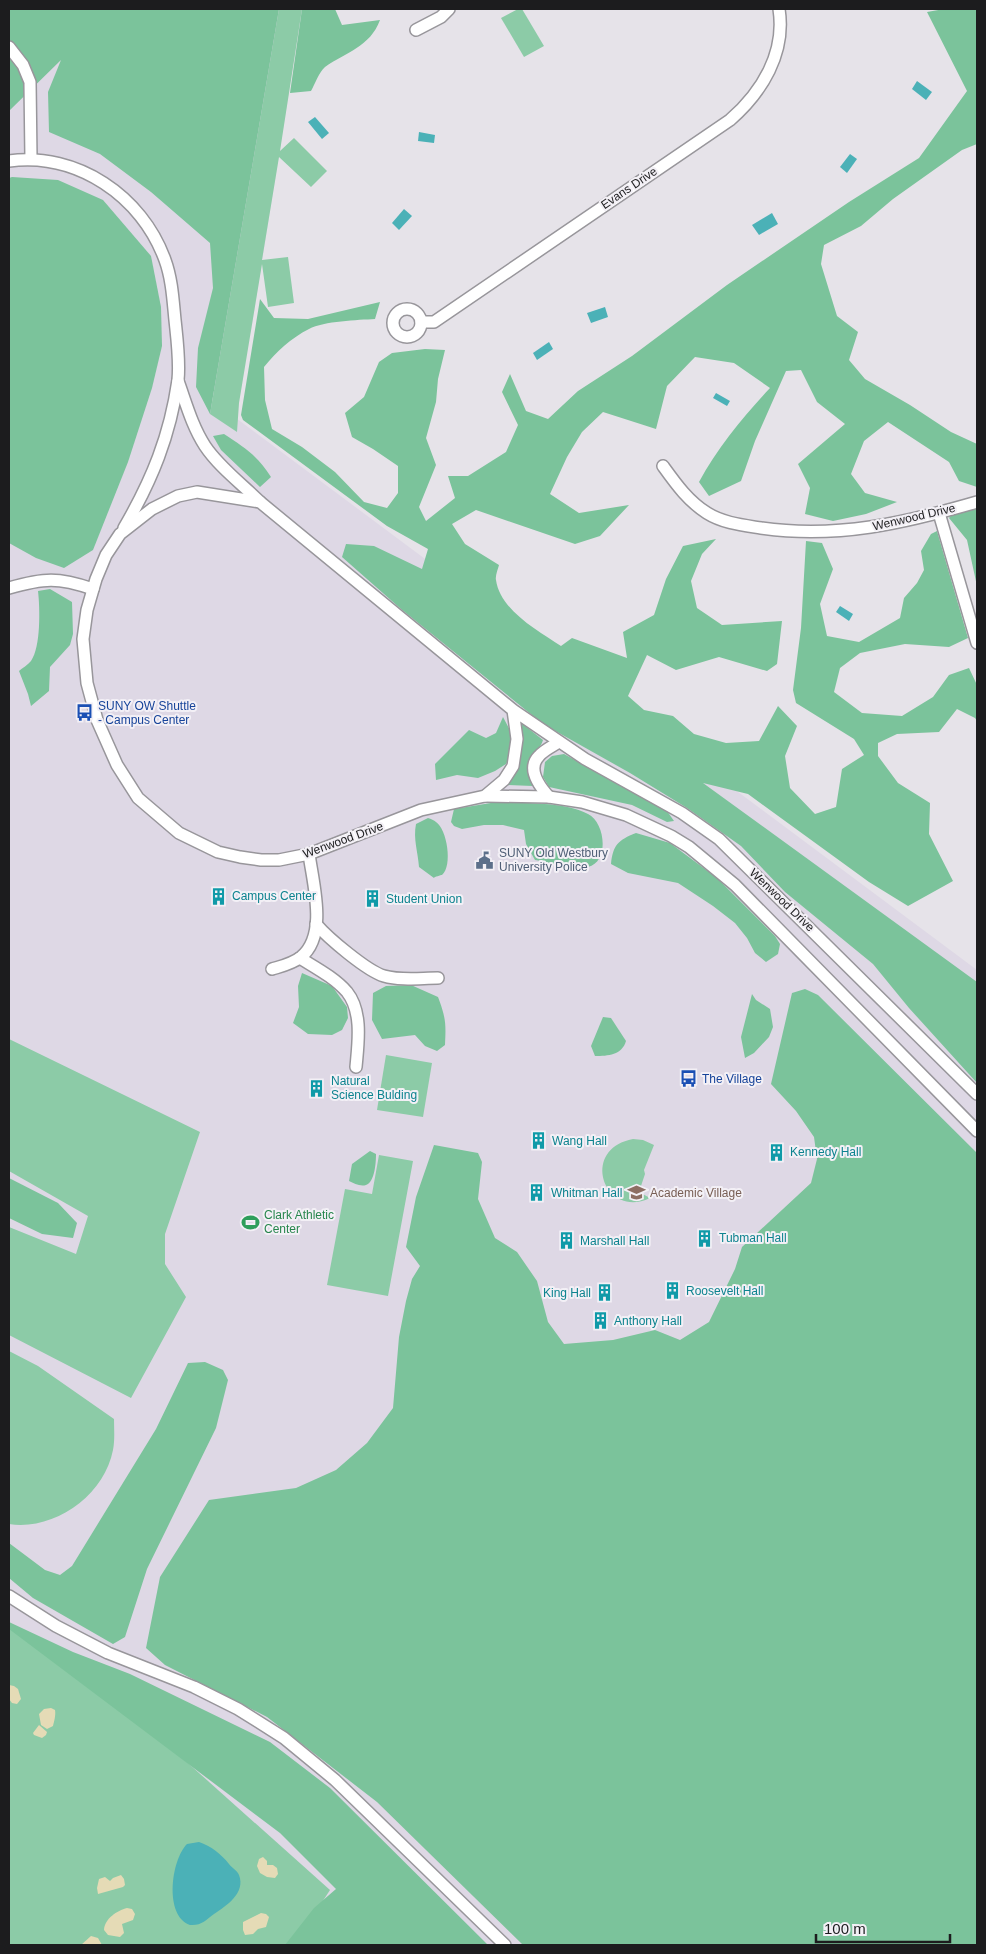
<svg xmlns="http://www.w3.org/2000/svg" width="986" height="1954" font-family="Arial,sans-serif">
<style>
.built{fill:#ded8e5}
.green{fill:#8ccba7}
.forest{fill:#7bc39b}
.sand{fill:#e5dbb6}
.water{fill:#4bb1b7}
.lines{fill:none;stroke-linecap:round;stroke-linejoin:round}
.minor-casing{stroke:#98969b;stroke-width:14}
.minor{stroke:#fff;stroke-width:11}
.labels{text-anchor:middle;stroke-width:4;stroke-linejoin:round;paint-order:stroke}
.street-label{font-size:12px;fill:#1c1c1e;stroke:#f3f0f6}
.transit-label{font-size:12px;fill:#164399;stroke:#f3f0f6;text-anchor:start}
.service-label{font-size:12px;fill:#4e5e75;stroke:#f3f0f6;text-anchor:start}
.culture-label{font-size:12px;fill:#0d838f;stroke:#f3f0f6;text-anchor:start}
.education-label{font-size:12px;fill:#785e54;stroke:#f3f0f6;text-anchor:start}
.leisure-label{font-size:12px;fill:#27864d;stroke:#f3f0f6;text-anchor:start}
</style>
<rect width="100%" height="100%" fill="#e6e3e9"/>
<!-- built -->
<path class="built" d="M9 9H302L251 331 209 398 977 970V1945H286L9 1623Z"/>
<!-- green -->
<g class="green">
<path d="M279 9H302L280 151 294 138 327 171 311 187 279 157 262 260 288 257 294 303 268 307 262 264 239 403 237 432 210 414Z"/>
<path d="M518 9H522L544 46 524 57 501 18Z"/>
<path d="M9 1039 200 1132 165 1234V1264L186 1297 131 1398 9 1335V1227L76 1254 88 1216 9 1171Z"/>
<path d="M386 1055 432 1063 423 1117 377 1110Z"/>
<path d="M633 1139 643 1140 654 1145 644 1170 645 1174 639 1192 650 1198C604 1220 579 1149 633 1139Z"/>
<path d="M379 1155 413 1161 388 1296 327 1285 345 1189 372 1194Z"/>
<path d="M9 1351 38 1366 114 1419C114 1429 115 1440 113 1450 104 1496 54 1531 9 1524Z"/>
<path d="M9 1623 105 1689 330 1890 294 1945H9Z"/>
</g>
<!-- forest -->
<g class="forest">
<path d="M9 9H279L210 414 196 387 198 348 213 288 210 243 151 192 100 154 49 132 48 92 61 60 9 111Z"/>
<path d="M302 9H335L342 25 380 20C370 47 346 52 325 67 319 72 315 84 311 91L290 93Z"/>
<path d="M944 9H977V144L962 150 893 199 861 226 824 245 821 264 837 316 858 332 849 360 865 379 910 405 951 432 977 444V487L959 481 949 462 888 422 864 441 851 474 865 493 897 502 866 514 833 521 805 514 810 488 798 464 845 424 817 402 801 370 786 371 755 441 741 481 709 496 699 482C718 447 743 417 770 388L734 363 695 357 667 386 656 429 603 412 582 432 567 457 550 494 579 513 629 505 600 536 575 544 476 510 452 524 465 544 499 565C498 569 495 576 496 580 500 610 538 631 561 646L572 638 627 658 623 632 654 615 666 579 683 546 716 539 702 554 691 581 697 608 722 625 782 621 777 664 767 671 719 657 676 670 647 655 628 696 644 710 673 716 694 734 726 743 759 741 778 706 797 726 785 756 790 788 815 814 836 807 842 769 864 755 854 739 796 703 793 690 801 628 806 541 822 543 833 569 820 604 827 636 859 642 900 618 904 598 917 583 924 570 921 551 931 534 937 531 968 638 949 647 905 644 860 653 840 668 834 692 862 713 902 716 933 697 949 675 969 668 977 685V721L975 718 957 709 939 732 897 734 878 743V756L898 783 930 803 929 834 953 881 908 906 869 882 748 794 703 783 977 982V1083L909 1008 873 964 785 892 741 846 687 808 630 773 543 724 401 609 342 557 346 544 374 546 422 569 428 549 387 526 243 420 241 415 260 299 274 318 308 319 380 302 375 319C358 320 324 321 309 329 291 338 276 352 264 367L265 400 272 429 302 447 335 472 364 502 387 508 398 493V466L373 449 352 437 345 413 364 397 379 362 392 353 425 349 445 350 438 379 436 402 426 438 436 465 419 507 426 521 455 498 448 476H468L506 452 518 425 502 392 510 374 526 411 548 419 578 391 632 356 727 285 849 202 919 158 967 91 927 12Z"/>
<path d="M12 177 58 180 103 200 151 256 161 307 162 346 152 388 128 462 93 550 64 568 36 558 9 543V178Z"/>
<path d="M224 434C244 447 258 456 271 477L260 487 221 450 213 436Z"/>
<path d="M977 502V586L967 540 949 518 957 508Z"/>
<path d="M50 589 72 602 73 634 70 645 50 667 49 691 31 706 28 694 19 671C22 668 28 665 31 661 41 647 40 608 38 591Z"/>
<path d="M503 717 512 734V754L506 764 495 771 478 778 457 775 436 780 435 764 469 730 486 738 496 733Z"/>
<path d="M520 722 543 740C541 747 538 748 533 753 525 764 530 775 533 786L505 785C521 764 525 747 520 722Z"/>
<path d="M564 754 667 811 674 821 667 822 632 805 549 787 543 777 545 762 552 756Z"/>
<path d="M497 802C524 804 563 801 588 814 605 822 610 862 588 867 575 871 549 862 535 860L526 844 524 830 503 825H484L462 829 454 826 451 822 454 809Z"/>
<path d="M428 818C431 819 434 820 436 822 447 829 453 866 442 875 441 875 434 877 434 878L419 867C418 852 413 839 416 824Z"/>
<path d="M636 833 670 843 717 878 775 936 780 944 778 954 766 962 755 953 747 938 735 923 713 906 678 883 628 873 611 864C613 845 618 840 636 833Z"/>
<path d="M302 973 332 986 347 1007 348 1018 342 1030 332 1035 308 1034 293 1023 299 1007 298 986Z"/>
<path d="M411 985 438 997C446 1018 446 1024 445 1045L437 1051 425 1046 415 1035 382 1039 372 1020 373 993 386 986Z"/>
<path d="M805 989 818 995 977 1153V1945H523L377 1802 267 1717 165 1665 146 1648 160 1577 209 1500 296 1488 336 1470 367 1443 393 1408 399 1337 406 1301 412 1279 420 1266 406 1247 416 1197 434 1145 478 1153 482 1162 478 1199 495 1238 517 1252 537 1281 548 1322 564 1344 613 1340 655 1330 680 1340 709 1322 735 1269 742 1247 811 1183 817 1159 814 1137 796 1111 771 1084 792 993Z"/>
<path d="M752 994 756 1000 770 1009 773 1027 769 1037 754 1053 745 1058 741 1037Z"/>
<path d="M603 1017 611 1018 626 1041C622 1055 608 1056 595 1056L591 1046Z"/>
<path d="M370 1151 376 1154C376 1162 375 1182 366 1185 360 1187 354 1183 349 1181L352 1164Z"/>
<path d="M9 1178 58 1203 77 1223 73 1238 42 1234 9 1218Z"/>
<path d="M205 1362 223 1370 228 1380 216 1428 147 1569 125 1637 113 1644 33 1598 9 1578V1543L45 1570 60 1575 72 1566 156 1429 188 1363Z"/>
<path d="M9 1622 73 1652 130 1674 270 1742 330 1788 488 1945H285L314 1908 336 1889 280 1833 9 1629Z"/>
</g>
<!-- sand -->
<g class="sand">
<path d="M9 1685 14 1686 18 1689 21 1699 17 1704 12 1703 9 1699Z"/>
<path d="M51 1708 55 1710C56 1715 54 1722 53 1726L47 1729 41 1725 39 1714 44 1709Z"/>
<path d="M39 1725 47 1732 46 1735 42 1738 34 1735 33 1733Z"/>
<path d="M263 1857 267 1861V1865H273L277 1868 278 1874 275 1878 267 1877 260 1873 257 1866 259 1859Z"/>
<path d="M121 1875 124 1879 125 1885 123 1887 98 1894 97 1888 99 1879 105 1877 110 1881 113 1878Z"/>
<path d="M127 1908 132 1909 135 1914 133 1920 122 1924 124 1933 120 1937 108 1935 104 1930C105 1918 117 1911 127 1908Z"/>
<path d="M261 1913 266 1914 269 1917 266 1927 258 1929 253 1934 245 1935 243 1930V1922Z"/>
<path d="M91 1936 98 1938 102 1945H81Z"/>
</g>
<!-- water -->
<g class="water">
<path d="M917 81 932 92 926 100 912 89Z"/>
<path d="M315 117 329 133 322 139 308 122Z"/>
<path d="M419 132 435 135 434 143 418 141Z"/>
<path d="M850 154 857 159 847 173 840 167Z"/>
<path d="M404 209 412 216 399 230 392 223Z"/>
<path d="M772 213 778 224 759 235 752 225Z"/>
<path d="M605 307 608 317 591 323 587 313Z"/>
<path d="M549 342 553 349 537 360 533 353Z"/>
<path d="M716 393 730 401 727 406 713 398Z"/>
<path d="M840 606 853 614 849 621 836 612Z"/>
<path d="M199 1842C211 1846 221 1854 229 1864 232 1868 237 1870 239 1875 246 1893 226 1906 214 1914 206 1920 201 1926 190 1925 164 1916 171 1860 187 1844Z"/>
</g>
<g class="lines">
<defs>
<g id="minor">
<path d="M416 30 441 17 449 9"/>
<path d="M9 47 23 65 30 82 31 159"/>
<path d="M9 161C77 152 142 196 165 260 172 279 173 300 175 320 177 339 180 361 178 380 170 436 152 480 124 528"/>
<circle cx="407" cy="323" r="14"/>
<path d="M421 322H434L730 120C762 92 786 53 779 9"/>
<path d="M178 381C186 403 192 426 205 446 219 467 242 484 260 502"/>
<path d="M663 466C676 484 688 501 707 513 723 523 742 525 761 528 837 539 905 523 977 502"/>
<path d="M939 513 977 643"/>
<path d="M9 588C44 578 58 577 93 589"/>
<path d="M513 710 517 739 513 766 504 780 485 796 421 810 309 854 279 860H261L240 857 218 852 179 833 138 798 117 765 97 720 87 683 83 639 87 610 96 579 106 555 120 534 152 509 178 496 197 492 260 502 513 710 585 759 682 813 719 839 977 1094"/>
<path d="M485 796 549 797 582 802 626 815 671 836 689 847 735 885 977 1131"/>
<path d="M549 797C540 787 526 769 539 756 544 750 553 746 559 742"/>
<path d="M316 924C328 938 367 971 384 976 401 981 421 978 438 978"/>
<path d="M300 958C316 968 335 978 347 992 363 1012 358 1044 356 1067"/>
<path d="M272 969C282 966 292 964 301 957 328 935 313 884 309 854"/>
<path d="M9 1596 56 1626 108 1653 194 1687 238 1709 284 1738 335 1780 505 1945"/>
</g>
</defs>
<!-- minor casing -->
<use href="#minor" class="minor-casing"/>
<!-- minor -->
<use href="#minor" class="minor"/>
</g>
<!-- icons -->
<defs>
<symbol id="bus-bare" viewBox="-9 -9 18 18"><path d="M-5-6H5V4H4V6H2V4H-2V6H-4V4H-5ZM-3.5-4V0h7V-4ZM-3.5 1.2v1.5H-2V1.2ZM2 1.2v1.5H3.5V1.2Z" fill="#1a4fb4" stroke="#f3f0f6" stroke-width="2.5" paint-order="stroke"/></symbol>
<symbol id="civic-bare" viewBox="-9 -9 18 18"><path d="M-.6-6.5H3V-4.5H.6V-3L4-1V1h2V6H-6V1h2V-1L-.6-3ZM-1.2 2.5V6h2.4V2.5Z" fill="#5c6f8a" stroke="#f3f0f6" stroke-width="2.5" paint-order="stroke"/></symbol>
<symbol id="building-bare" viewBox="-9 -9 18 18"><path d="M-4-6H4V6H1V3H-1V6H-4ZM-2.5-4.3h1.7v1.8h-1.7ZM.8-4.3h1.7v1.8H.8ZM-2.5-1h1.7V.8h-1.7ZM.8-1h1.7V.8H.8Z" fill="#0f9aa8" stroke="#f3f0f6" stroke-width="2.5" paint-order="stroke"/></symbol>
<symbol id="university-bare" viewBox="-9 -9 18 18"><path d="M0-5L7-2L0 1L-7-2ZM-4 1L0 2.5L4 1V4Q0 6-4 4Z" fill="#8d6e63" stroke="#f3f0f6" stroke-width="2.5" paint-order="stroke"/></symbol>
<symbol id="stadium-bare" viewBox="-9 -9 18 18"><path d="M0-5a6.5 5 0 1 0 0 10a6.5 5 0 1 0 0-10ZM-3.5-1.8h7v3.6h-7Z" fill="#2e9e5b" stroke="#f3f0f6" stroke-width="2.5" paint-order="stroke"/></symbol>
</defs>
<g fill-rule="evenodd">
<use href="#bus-bare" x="72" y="700" width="25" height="25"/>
<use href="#civic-bare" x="472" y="848" width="25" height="25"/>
<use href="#building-bare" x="206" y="884" width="25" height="25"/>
<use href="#building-bare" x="360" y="886" width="25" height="25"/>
<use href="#bus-bare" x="676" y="1066" width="25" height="25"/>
<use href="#building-bare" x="304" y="1076" width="25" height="25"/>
<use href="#building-bare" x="526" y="1128" width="25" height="25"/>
<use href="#building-bare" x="764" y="1140" width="25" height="25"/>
<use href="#building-bare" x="524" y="1180" width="25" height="25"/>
<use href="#university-bare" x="624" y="1180" width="25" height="25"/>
<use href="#stadium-bare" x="238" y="1210" width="25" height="25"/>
<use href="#building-bare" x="692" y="1226" width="25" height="25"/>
<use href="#building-bare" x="554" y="1228" width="25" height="25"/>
<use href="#building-bare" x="660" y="1278" width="25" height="25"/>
<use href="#building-bare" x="592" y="1280" width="25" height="25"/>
<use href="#building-bare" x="588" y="1308" width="25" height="25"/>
</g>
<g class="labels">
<!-- street labels -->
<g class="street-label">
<text transform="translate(629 188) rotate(-34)" y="4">Evans Drive</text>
<text transform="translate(914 517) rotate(-13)" y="4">Wenwood Drive</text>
<text transform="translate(343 840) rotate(-20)" y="4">Wenwood Drive</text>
<text transform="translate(782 900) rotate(44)" y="4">Wenwood Drive</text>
</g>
<!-- transit labels -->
<g class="transit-label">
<text x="98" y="710">SUNY OW Shuttle<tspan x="98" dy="14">- Campus Center</tspan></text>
<text x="702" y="1083">The Village</text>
</g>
<!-- service labels -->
<g class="service-label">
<text x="499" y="857">SUNY Old Westbury<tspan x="499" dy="14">University Police</tspan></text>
</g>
<!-- culture labels -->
<g class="culture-label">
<text x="232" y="900">Campus Center</text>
<text x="386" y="903">Student Union</text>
<text x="331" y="1085">Natural<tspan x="331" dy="14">Science Bulding</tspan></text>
<text x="552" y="1145">Wang Hall</text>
<text x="790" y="1156">Kennedy Hall</text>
<text x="551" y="1197">Whitman Hall</text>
<text x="719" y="1242">Tubman Hall</text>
<text x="580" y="1245">Marshall Hall</text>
<text x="686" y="1295">Roosevelt Hall</text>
<text x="591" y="1297" text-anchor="end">King Hall</text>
<text x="614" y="1325">Anthony Hall</text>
</g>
<!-- education labels -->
<g class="education-label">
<text x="650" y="1197">Academic Village</text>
</g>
<!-- leisure labels -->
<g class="leisure-label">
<text x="264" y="1219">Clark Athletic<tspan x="264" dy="14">Center</tspan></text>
</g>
</g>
<!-- border -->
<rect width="986" height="1954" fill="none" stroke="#1c1c1e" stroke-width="20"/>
<!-- scale -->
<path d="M816 1934v8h134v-8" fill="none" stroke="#1c1c1e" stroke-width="2.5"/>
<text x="824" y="1934" font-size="15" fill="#1c1c1e" stroke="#f3f0f6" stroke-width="4" paint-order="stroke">100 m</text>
</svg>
